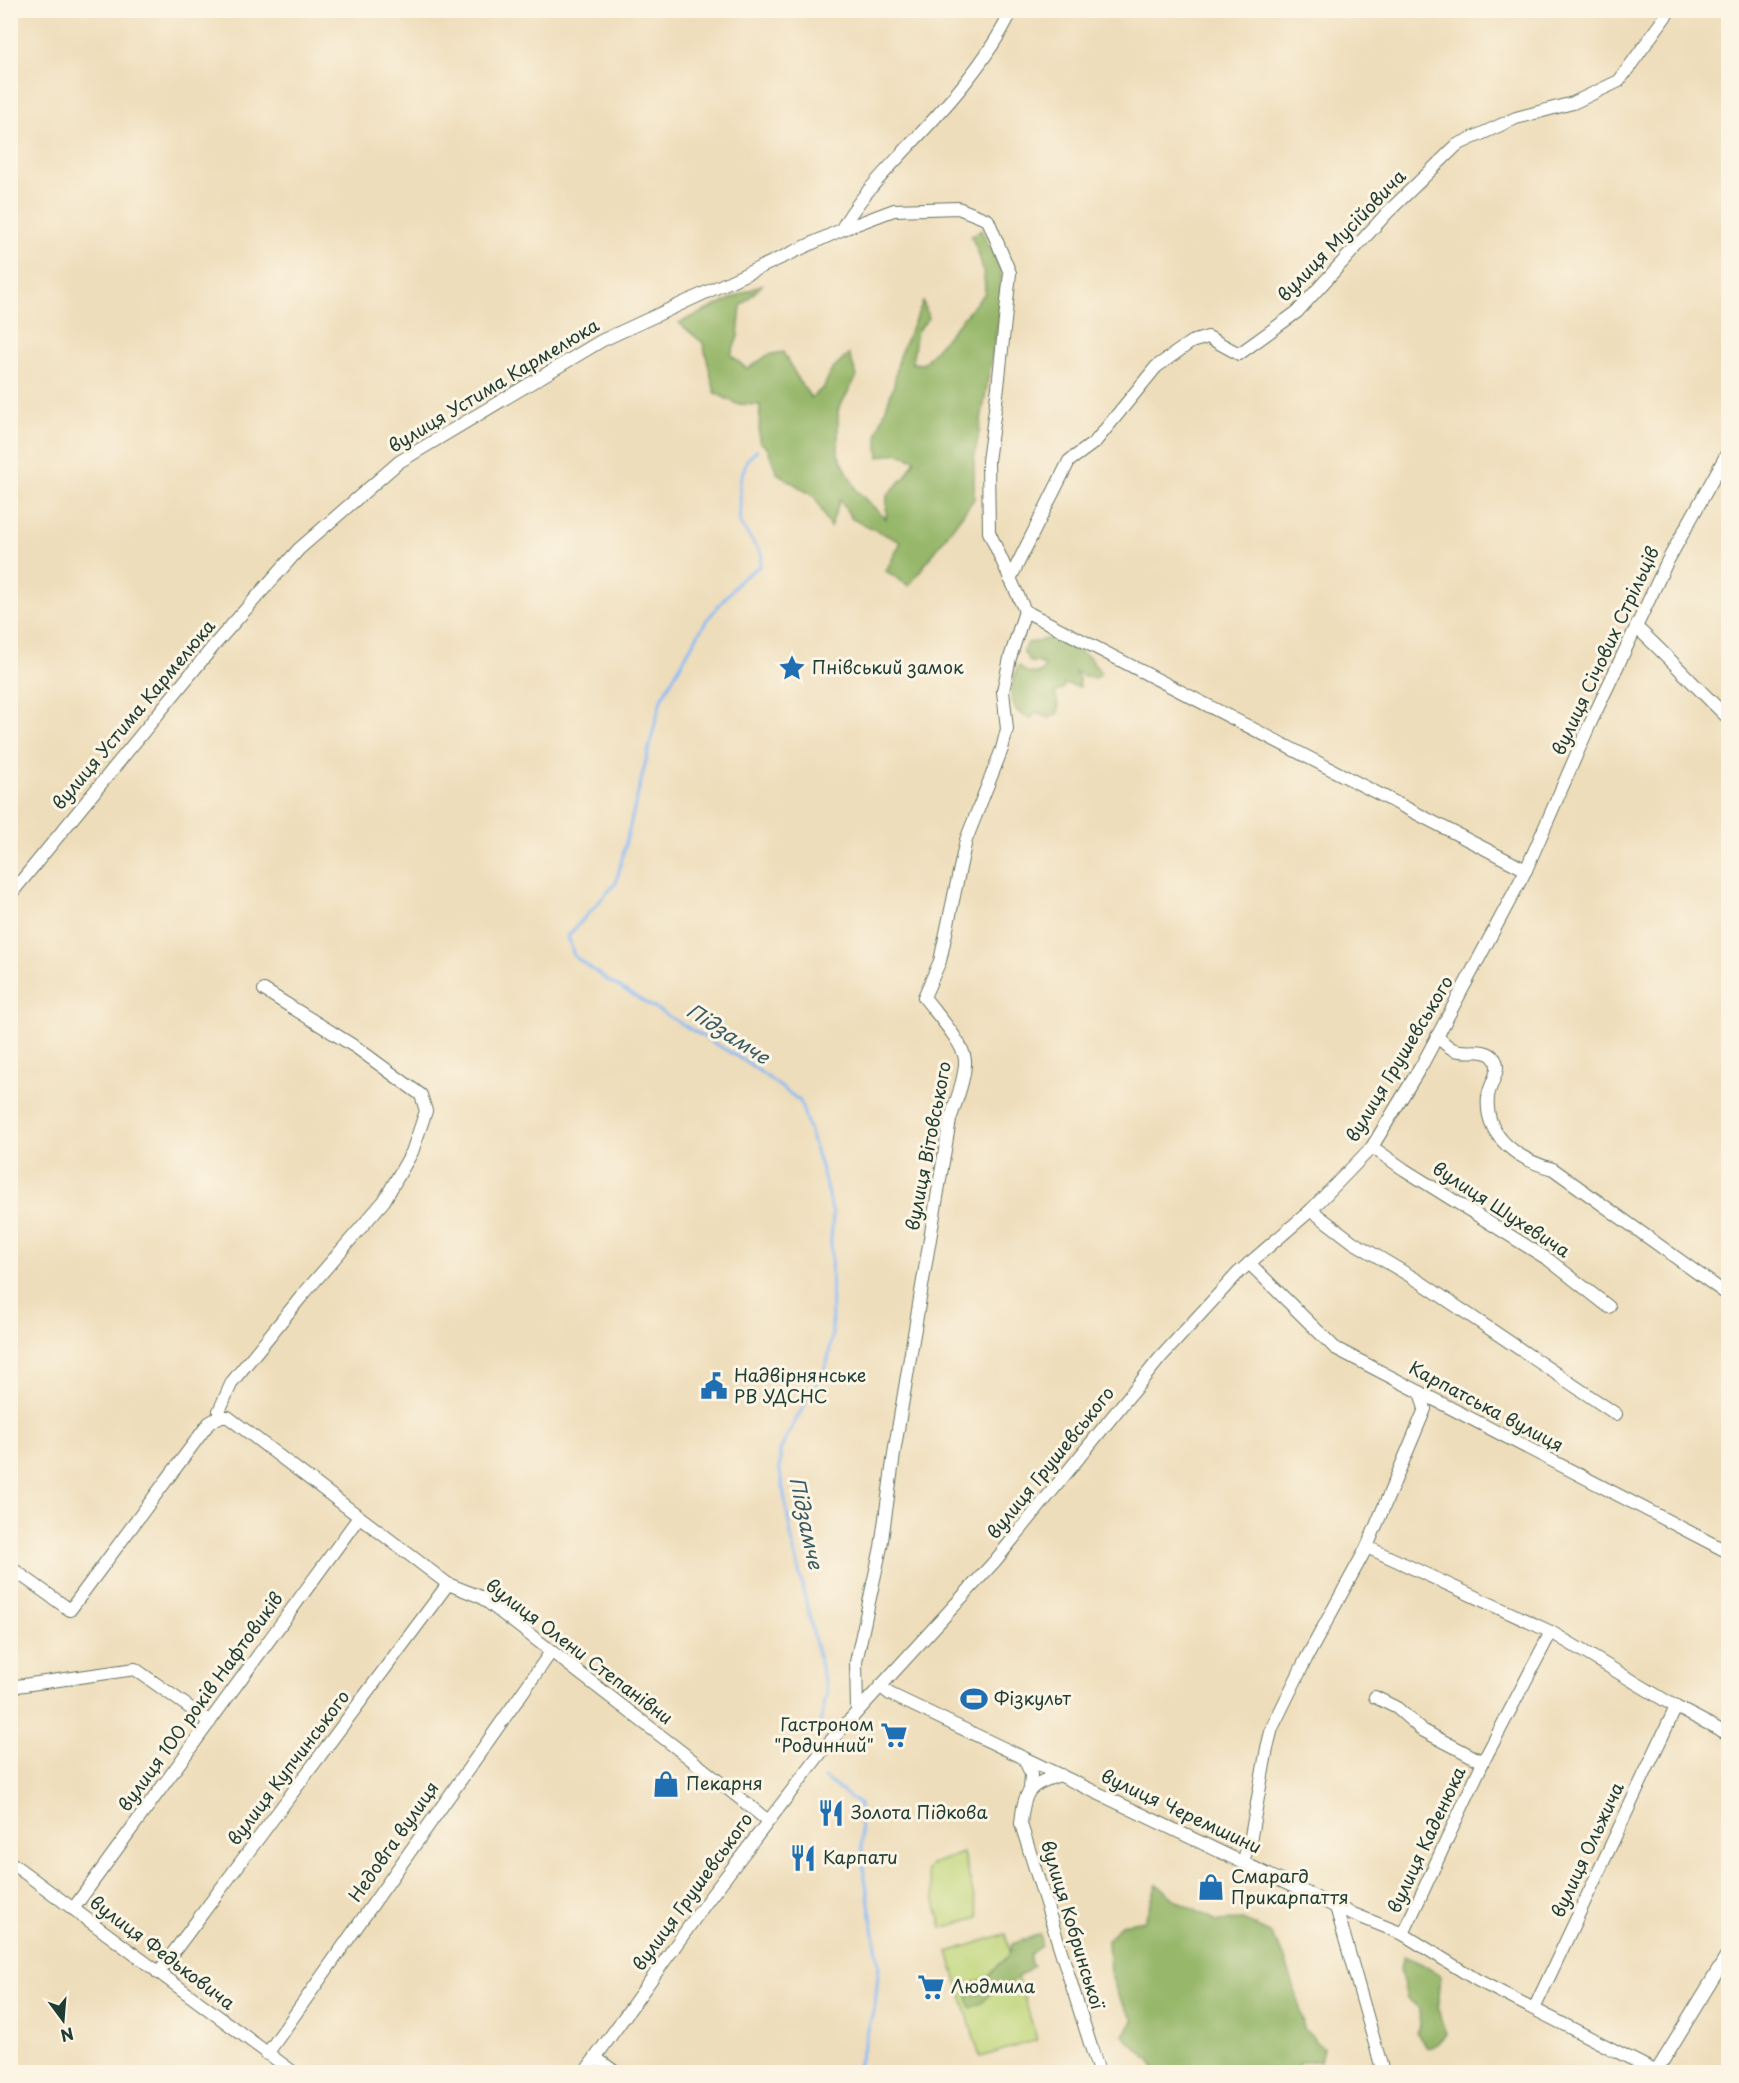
<svg xmlns="http://www.w3.org/2000/svg" width="1739" height="2083" font-family="'Playpen Sans',sans-serif">
<style>
.green{fill:#bfd67a;stroke:#6f8a57;stroke-width:1.5}
.forest{fill:#97b76a;stroke:#5b7a4f;stroke-width:1.5}
.lines{fill:none;stroke-linecap:round;stroke-linejoin:round}
.stream{stroke:#89bbf6;stroke-width:3}
.minor-casing{stroke:#677563;stroke-width:14}
.minor{stroke:#fff;stroke-width:12}
.labels{text-anchor:middle;stroke-width:6;stroke-linejoin:round;paint-order:stroke}
.street-label{font-size:18px;fill:#1f3d34;stroke:#fcf5e5}
.poi-label{font-size:18px;fill:#1f3d34;stroke:#fcf5e5;text-anchor:start}
.water-label{font-size:20px;font-style:italic;fill:#3a5c64;stroke:#fcf5e5}
</style>
<rect width="100%" height="100%" fill="#fcf5e5"/>
<filter id="ink" filterUnits="userSpaceOnUse"><feTurbulence type="fractalNoise" baseFrequency=".0167" numOctaves="2"/><feDisplacementMap in="SourceGraphic" scale="12" xChannelSelector="R" yChannelSelector="G"/><feConvolveMatrix kernelMatrix="1 2 1 2 8 2 1 2 1" color-interpolation-filters="sRGB"/></filter>
<filter id="wash" filterUnits="userSpaceOnUse"><feTurbulence type="fractalNoise" baseFrequency=".008" numOctaves="4" result="noise"/><feDisplacementMap in="SourceGraphic" scale="24" xChannelSelector="R" yChannelSelector="G"/><feGaussianBlur stdDeviation="1.35" result="paint"/><feColorMatrix in="noise" values="0 0 0 0 0 0 0 0 0 0 0 0 0 0 0 0 0 1.4 0 .05"/><feComposite in="paint" operator="in"/></filter>
<g filter="url(#wash)">
<rect width="100%" height="100%" fill="#eeddba"/>
<!-- green -->
<g class="green">
<path d="M963 1853 979 1917 942 1928 927 1870 932 1864Z"/>
<path d="M1005 1934 1037 2040 980 2057 948 1952Z"/>
</g>
<!-- forest -->
<g class="forest">
<path d="M981 230 992 250 1001 272V306L974 460V499L909 586 886 571 901 542 852 519 840 500 830 527 815 497 777 473 768 449 759 441 760 405 737 404 715 393 703 343 679 323 763 284 741 306 738 336 731 355 747 369 768 355 783 352 800 382 811 398 824 387 831 371 849 354 857 376 838 410V454L857 491 886 519 887 495 905 477 915 460 897 453 879 457 877 433 894 385 899 356 923 302 929 318 917 331 912 363 923 364 985 293C985 271 980 255 971 236Z"/>
<path d="M1053 638 1089 657 1101 673 1096 678 1086 677 1074 671 1079 678 1080 687 1063 684 1064 688 1055 693 1059 708 1057 714 1049 718 1035 712 1032 718C1013 714 1013 705 1010 688 1015 681 1014 672 1019 665 1026 674 1032 675 1042 672L1045 665 1037 662H1030L1023 651 1028 643Z"/>
<path d="M1157 1884 1178 1902 1217 1921 1243 1920 1270 1933 1285 1958 1298 2000 1304 2029 1323 2048 1320 2061 1301 2062 1295 2070 1284 2072H1156L1150 2059 1129 2042 1124 2035 1134 2020 1119 1998 1110 1972 1108 1940 1121 1924 1145 1920Z"/>
<path d="M1040 1934 1041 1946 1030 1954V1962L1033 1966 1005 1986 993 1992 983 2002 971 2008 967 1997V1987C973 1982 978 1982 985 1979 991 1976 992 1972 996 1968 1005 1957 1009 1962 1012 1944Z"/>
<path d="M1404 1956 1422 1964 1441 1976C1436 1995 1438 2016 1446 2034L1436 2045 1428 2049 1417 2033 1420 2026 1419 2008 1407 1998 1400 1969Z"/>
</g>
<g class="lines">
<!-- stream -->
<g class="stream">
<path d="M757 450 747 460 740 481V524L762 555 760 566 741 579 706 621 661 699 616 883 568 936 574 956 607 980 748 1063 800 1101 823 1173 833 1214 831 1240 832 1335 828 1360 822 1374 788 1434 780 1451V1471L792 1541 827 1693 818 1732"/>
<path d="M824 1778 859 1804 863 1866 879 1965 875 2005 858 2066"/>
</g>
</g>
</g>
<g filter="url(#ink)">
<g class="lines">
<defs>
<g id="minor">
<path d="M841 230C858 199 883 174 907 148 945 108 988 61 1012 10"/>
<path d="M1010 579 1069 461 1095 442 1156 367 1191 342 1208 337 1239 354 1297 312 1387 213 1457 145 1516 118 1573 103 1619 81 1670 10"/>
<path d="M1636 627C1668 656 1697 688 1728 718"/>
<path d="M10 895 216 643 299 549 399 462 601 341 841 230 894 210 958 208 988 220 1010 273 998 387 988 461 989 532 1025 611 1526 870"/>
<path d="M1437 1036C1442 1041 1448 1048 1455 1050 1467 1054 1486 1047 1494 1058 1503 1069 1489 1084 1488 1097 1484 1137 1519 1160 1553 1169L1728 1295"/>
<path d="M1372 1147 1405 1170 1549 1260 1609 1307"/>
<path d="M1311 1210 1353 1242 1422 1283 1616 1414"/>
<path d="M1249 1263 1335 1348 1728 1552"/>
<path d="M219 1411 232 1382 301 1297 384 1201 412 1152 426 1111 421 1095 357 1048 264 990"/>
<path d="M1367 1547 1551 1632 1676 1707 1728 1734"/>
<path d="M10 1567 70 1610 209 1423 219 1417H228L448 1584 481 1597 683 1753 767 1820"/>
<path d="M880 1686 890 1694 1336 1907 1403 1934 1477 1980 1657 2072"/>
<path d="M10 1687 135 1669 210 1722"/>
<path d="M1375 1697 1397 1708 1422 1730 1483 1762"/>
<path d="M857 1710 856 1662 881 1547 895 1447 950 1120C955 1104 966 1077 965 1060 964 1043 934 1011 924 997L940 961 966 840 1002 749 1007 729 1003 691 1010 658 1025 611"/>
<path d="M1024 1758 1031 1774 1030 1789"/>
<path d="M1061 1775C1029 1784 1024 1790 1021 1824L1099 2072"/>
<path d="M10 1862 293 2072"/>
<path d="M1243 1862 1251 1836 1267 1748 1272 1728 1306 1659 1367 1547 1425 1409 1420 1392"/>
<path d="M1336 1907 1383 2072"/>
<path d="M73 1909 359 1517"/>
<path d="M1403 1934 1483 1762 1551 1632"/>
<path d="M158 1973 448 1584"/>
<path d="M1534 2009 1676 1707"/>
<path d="M267 2054 551 1652"/>
<path d="M596 2058 615 2072"/>
<path d="M10 2070 14 2072"/>
<path d="M585 2072 708 1900 826 1746 995 1561 1160 1358 1238 1273 1311 1210 1372 1147 1423 1063 1526 870 1589 726 1667 562 1728 452"/>
<path d="M1656 2072 1728 1954"/>
</g>
</defs>
<!-- minor casing -->
<use href="#minor" class="minor-casing"/>
<!-- minor -->
<use href="#minor" class="minor"/>
</g>
</g>
<!-- icons -->
<defs>
<symbol id="sight-bare" viewBox="-9 -9 18 18"><path d="M0-6L1.8-2.2L6-1.7L2.9 1.2L3.7 5.4L0 3.3L-3.7 5.4L-2.9 1.2L-6-1.7L-1.8-2.2Z" fill="#1f6fb2" stroke="#fcf5e5" stroke-width="2.5" paint-order="stroke"/></symbol>
<symbol id="civic-bare" viewBox="-9 -9 18 18"><path d="M-.6-6.5H3V-4.5H.6V-3L4-1V1h2V6H-6V1h2V-1L-.6-3ZM-1.2 2.5V6h2.4V2.5Z" fill="#1f6fb2" stroke="#fcf5e5" stroke-width="2.5" paint-order="stroke"/></symbol>
<symbol id="stadium-bare" viewBox="-9 -9 18 18"><path d="M0-5a6.5 5 0 1 0 0 10a6.5 5 0 1 0 0-10ZM-3.5-1.8h7v3.6h-7Z" fill="#1f6fb2" stroke="#fcf5e5" stroke-width="2.5" paint-order="stroke"/></symbol>
<symbol id="supermarket-bare" viewBox="-9 -9 18 18"><path d="M-6-5.5h2.5l.6 2H6L4.5 2H-2.5L-4.4-4H-6ZM-1.5 3.2a1.3 1.3 0 1 0 .1 0ZM3 3.2a1.3 1.3 0 1 0 .1 0Z" fill="#1f6fb2" stroke="#fcf5e5" stroke-width="2.5" paint-order="stroke"/></symbol>
<symbol id="shop-bare" viewBox="-9 -9 18 18"><path d="M-5-2.5h2.3a2.7 3.5 0 0 1 5.4 0H5L5.5 6h-11ZM-1.5-2.5h3a1.5 2.3 0 0 0-3 0Z" fill="#1f6fb2" stroke="#fcf5e5" stroke-width="2.5" paint-order="stroke"/></symbol>
<symbol id="restaurant-bare" viewBox="-9 -9 18 18"><path d="M-5-6h1v4h1v-4h1v4h1v-4h1v5L-1.5 .5V6h-2V.5L-5-1ZM5-6V6H3V1.5H1.5Q1.5-4 5-6Z" fill="#1f6fb2" stroke="#fcf5e5" stroke-width="2.5" paint-order="stroke"/></symbol>
</defs>
<g fill-rule="evenodd">
<use href="#sight-bare" x="773" y="649" width="38" height="38"/>
<use href="#civic-bare" x="695" y="1367" width="38" height="38"/>
<use href="#stadium-bare" x="955" y="1680" width="38" height="38"/>
<use href="#supermarket-bare" x="875" y="1716" width="38" height="38"/>
<use href="#shop-bare" x="647" y="1765" width="38" height="38"/>
<use href="#restaurant-bare" x="812" y="1794" width="38" height="38"/>
<use href="#restaurant-bare" x="784" y="1839" width="38" height="38"/>
<use href="#shop-bare" x="1192" y="1868" width="38" height="38"/>
<use href="#supermarket-bare" x="912" y="1968" width="38" height="38"/>
</g>
<g class="labels">
<!-- street labels -->
<g class="street-label">
<text transform="translate(1342 236) rotate(-46)" y="6">вулиця Мусійовича</text>
<text transform="translate(494 386) rotate(-31)" y="6">вулиця Устима Кармелюка</text>
<text transform="translate(1606 651) rotate(-65)" y="6">вулиця Січових Стрільців</text>
<text transform="translate(134 715) rotate(-50)" y="6">вулиця Устима Кармелюка</text>
<text transform="translate(1400 1059) rotate(-59)" y="6">вулиця Грушевського</text>
<text transform="translate(929 1146) rotate(-79)" y="6">вулиця Вітовського</text>
<text transform="translate(1501 1210) rotate(33)" y="6">вулиця Шухевича</text>
<text transform="translate(1486 1407) rotate(28)" y="6">Карпатська вулиця</text>
<text transform="translate(1051 1463) rotate(-51)" y="6">вулиця Грушевського</text>
<text transform="translate(579 1652) rotate(37)" y="6">вулиця Олени Степанівни</text>
<text transform="translate(201 1702) rotate(-54)" y="6">вулиця 100 років Нафтовиків</text>
<text transform="translate(289 1768) rotate(-53)" y="6">вулиця Купчинського</text>
<text transform="translate(1181 1812) rotate(25)" y="6">вулиця Черемшини</text>
<text transform="translate(1427 1840) rotate(-65)" y="6">вулиця Каденюка</text>
<text transform="translate(394 1842) rotate(-55)" y="6">Недовга вулиця</text>
<text transform="translate(1588 1850) rotate(-65)" y="6">вулиця Ольжича</text>
<text transform="translate(693 1892) rotate(-54)" y="6">вулиця Грушевського</text>
<text transform="translate(1072 1925) rotate(73)" y="6">вулиця Кобринської</text>
<text transform="translate(162 1953) rotate(37)" y="6">вулиця Федьковича</text>
</g>
<!-- poi labels -->
<g class="poi-label">
<text x="812" y="674">Пнівський замок</text>
<text x="734" y="1382">Надвірнянське<tspan x="734" dy="21">РВ УДСНС</tspan></text>
<text x="994" y="1705">Фізкульт</text>
<text x="874" y="1731" text-anchor="end">Гастроном<tspan x="874" dy="21">"Родинний"</tspan></text>
<text x="686" y="1790">Пекарня</text>
<text x="851" y="1819">Золота Підкова</text>
<text x="823" y="1864">Карпати</text>
<text x="1231" y="1883">Смарагд<tspan x="1231" dy="21">Прикарпаття</tspan></text>
<text x="951" y="1993">Людмила</text>
</g>
<!-- water labels -->
<g class="water-label">
<text transform="translate(728 1034) rotate(33)" y="7">Підзамче</text>
<text transform="translate(806 1523) rotate(78)" y="7">Підзамче</text>
</g>
</g>
<!-- margin -->
<rect width="1739" height="2083" fill="none" stroke="#fcf5e5" stroke-width="36"/>
<!-- north arrow -->
<g transform="translate(63 2020) rotate(164)" stroke="#fcf5e5" stroke-width="4.5" paint-order="stroke">
<path d="M0-4.5L10 22L0 15L-10 22Z" fill="#1f3d34"/>
<text y="-9" font-size="16" font-weight="bold" text-anchor="middle" fill="#1f3d34">N</text>
</g>
</svg>
